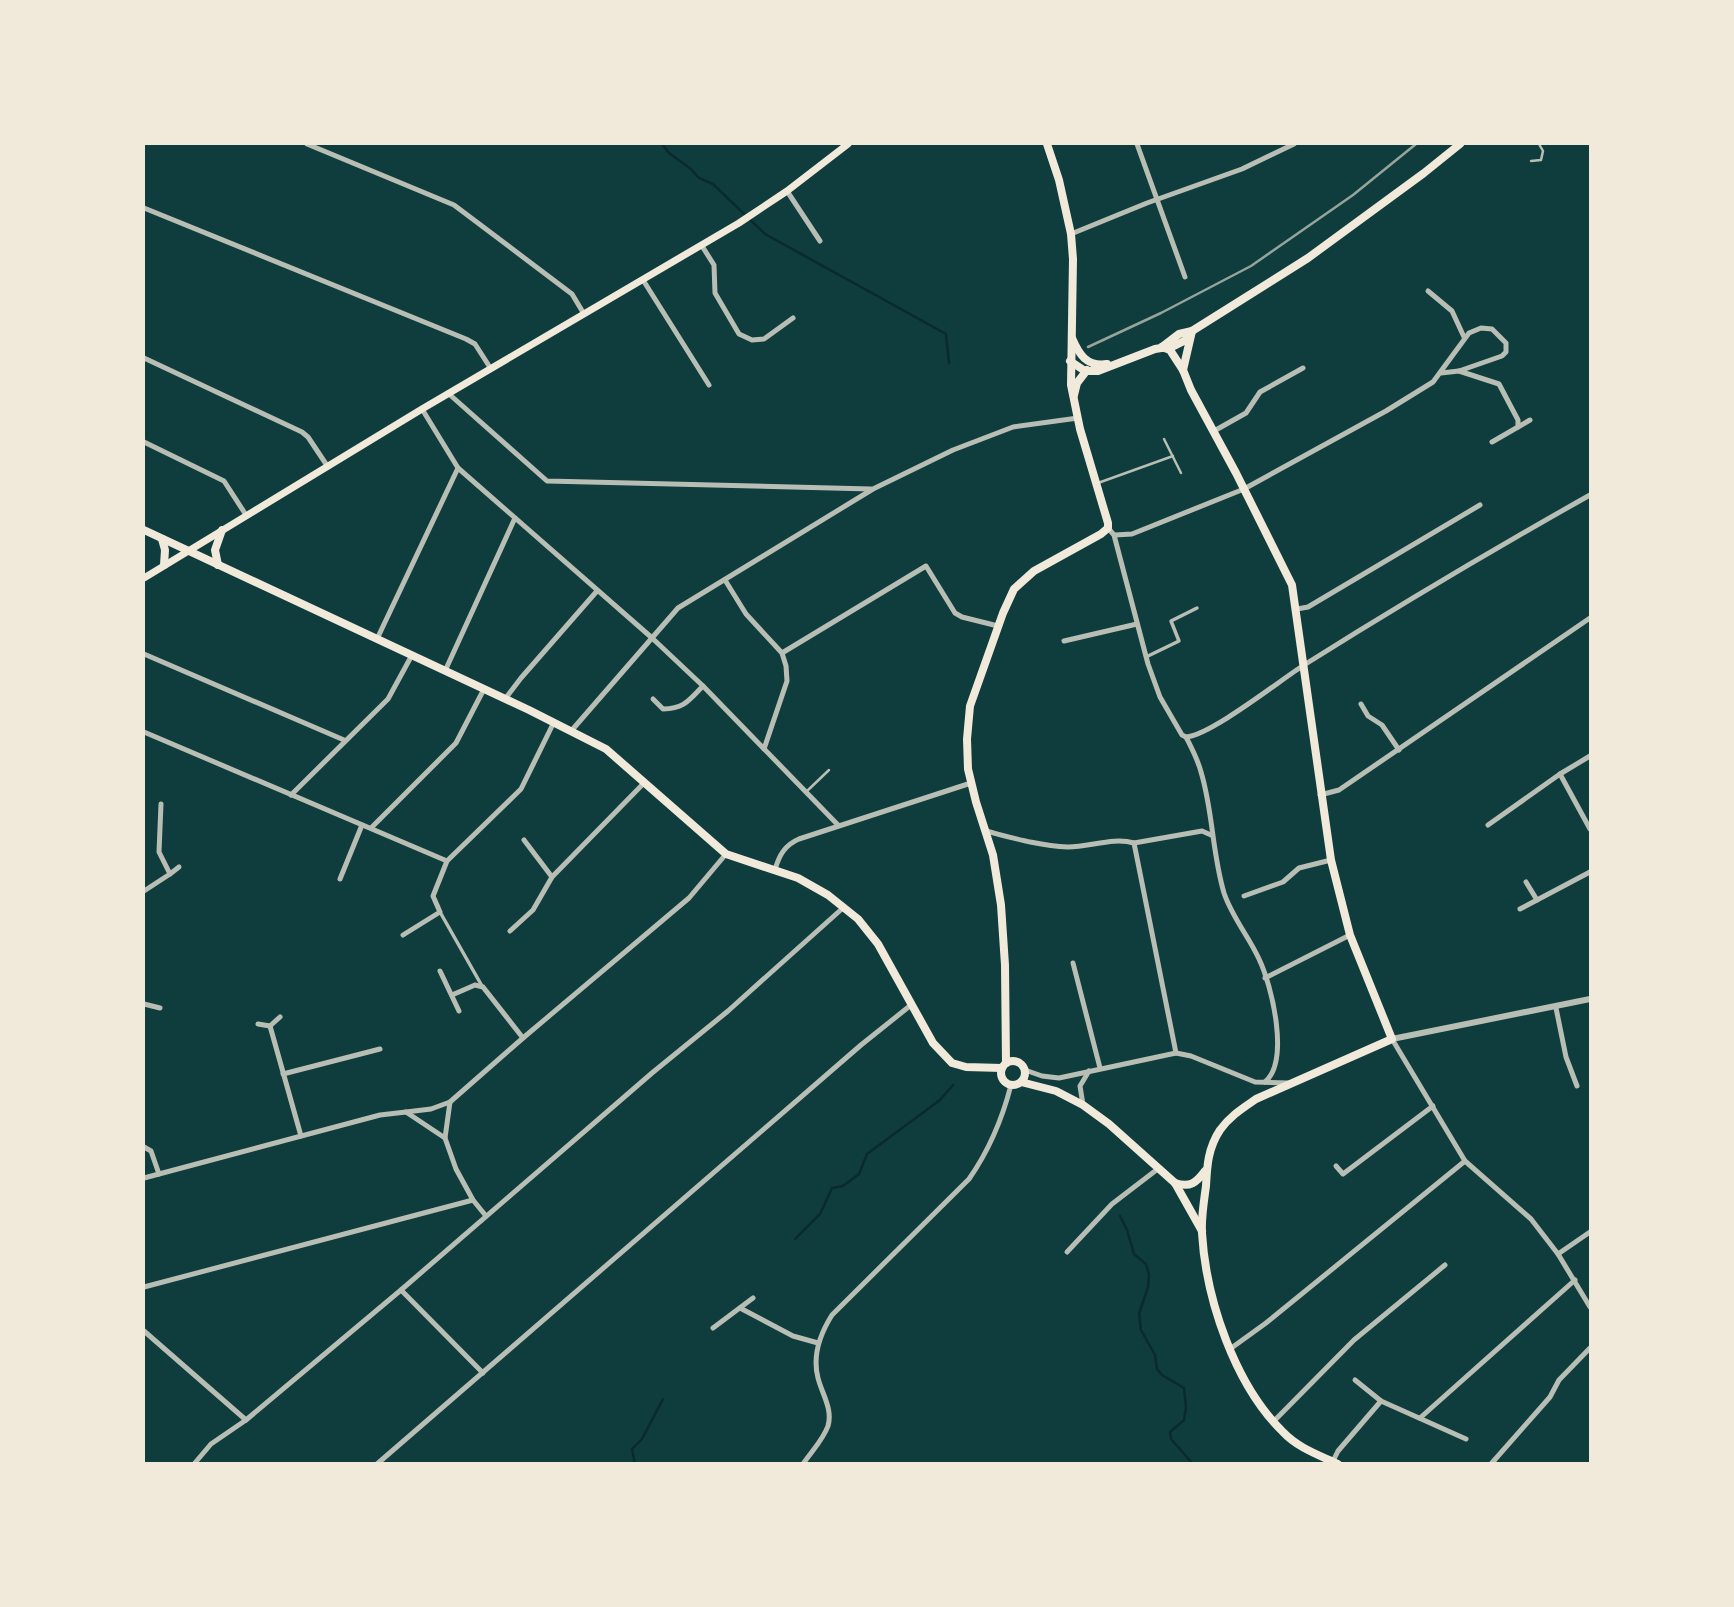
<svg xmlns="http://www.w3.org/2000/svg" width="1734" height="1607" font-family="Figtree,sans-serif">
<style>
.lines{fill:none;stroke-linecap:round;stroke-linejoin:round}
.stream{stroke:#0a2a2b;stroke-width:2.5}
.service{stroke:#b8beb3;stroke-width:2.5}
.pedestrian{stroke:#b8beb3;stroke-width:3.5}
.minor{stroke:#b8beb3;stroke-width:5}
.tertiary{stroke:#b8beb3;stroke-width:6}
.secondary{stroke:#f1e9da;stroke-width:7}
.primary{stroke:#f1e9da;stroke-width:8}
.rail{stroke:#97a49c;stroke-width:2.5}
</style>
<rect width="100%" height="100%" fill="#0f3d3e"/>
<g class="lines">
<!-- stream -->
<g class="stream">
<path d="M662 144 669 153 691 169 699 178 713 184 765 234 946 334 949 363"/>
<path d="M1120 1216 1127 1230 1134 1254 1146 1264 1149 1275 1148 1287 1139 1314 1141 1330 1155 1355 1157 1369 1162 1375 1184 1388 1186 1408 1184 1420 1170 1432 1171 1439 1193 1464"/>
<path d="M795 1239 820 1214 832 1188 843 1186 859 1174 867 1154 940 1100 953 1085"/>
<path d="M635 1464 632 1449 642 1439 663 1399"/>
</g>
<!-- service -->
<g class="service">
<path d="M1531 161 1541 160 1543 151 1539 144"/>
<path d="M1164 439 1181 473"/>
<path d="M1098 483 1173 456"/>
<path d="M806 792 829 770"/>
</g>
<!-- pedestrian -->
<g class="pedestrian">
<path d="M1146 657 1179 641 1171 621 1197 608"/>
<path d="M440 912 482 986"/>
</g>
<!-- minor -->
<g class="minor">
<path d="M307 144 454 205 572 294 584 314"/>
<path d="M1137 144 1185 277"/>
<path d="M787 191 820 241"/>
<path d="M144 208 466 339 475 344 491 369"/>
<path d="M1071 234 1147 203 1242 169 1294 144"/>
<path d="M702 246 714 265 715 293 739 334 752 340 764 339 793 318"/>
<path d="M643 280 709 385"/>
<path d="M1428 291 1452 311 1464 337"/>
<path d="M144 358 302 432 308 437 328 467"/>
<path d="M1459 371 1499 384 1518 420V427L1492 442"/>
<path d="M449 394 547 481 871 489"/>
<path d="M422 409 458 468 651 637 703 686 838 825"/>
<path d="M1518 427 1530 420"/>
<path d="M1214 431 1246 413 1260 392 1303 368"/>
<path d="M144 442 224 481 246 515"/>
<path d="M1108 528 1114 535 1148 664 1160 697 1182 735 1186 737C1192 749 1198 760 1201 772 1213 811 1212 853 1224 893 1232 917 1249 937 1259 959 1272 986 1290 1061 1265 1082"/>
<path d="M1115 535 1132 534 1244 489 1386 411 1433 382 1469 333 1481 328 1492 329 1506 343V352L1502 356 1459 371 1441 373"/>
<path d="M725 580 746 614 782 653 786 666 787 681 764 749"/>
<path d="M1297 609 1308 607 1480 505"/>
<path d="M377 639 458 468"/>
<path d="M1064 641 1137 624"/>
<path d="M782 653 926 566 955 613 962 617 998 626"/>
<path d="M144 654 344 740"/>
<path d="M445 671 515 518"/>
<path d="M505 699 521 678 597 591"/>
<path d="M653 699 663 709C685 708 688 701 703 686"/>
<path d="M1361 704 1368 716 1382 725 1399 750"/>
<path d="M572 730 678 608 873 489 953 450 1013 427 1078 418"/>
<path d="M144 732 447 861"/>
<path d="M1186 737C1211 735 1279 681 1304 665 1398 606 1494 549 1590 495"/>
<path d="M1560 774 1590 829"/>
<path d="M291 795 388 699 412 655"/>
<path d="M1320 795 1339 790 1590 618"/>
<path d="M1488 825 1560 774 1590 756"/>
<path d="M371 828 456 743 484 689"/>
<path d="M986 831C1013 838 1040 846 1068 847 1090 847 1113 837 1134 843L1202 831 1211 835"/>
<path d="M524 840 552 877"/>
<path d="M1134 843 1176 1053"/>
<path d="M775 870C779 855 785 845 799 839L971 783"/>
<path d="M170 874 179 867"/>
<path d="M340 879 362 825"/>
<path d="M1526 882 1537 900"/>
<path d="M144 891 170 874 159 852 161 804"/>
<path d="M1244 896 1283 882 1299 868 1331 860"/>
<path d="M1520 909 1590 872"/>
<path d="M510 931 533 910 552 877 644 783"/>
<path d="M403 935 440 912 433 896 447 861 521 789 554 722"/>
<path d="M1073 963 1100 1068"/>
<path d="M440 971 459 1011"/>
<path d="M1265 978 1350 935"/>
<path d="M452 995 475 985 483 987 523 1038"/>
<path d="M144 1004 160 1008"/>
<path d="M1556 1008 1566 1057 1577 1086"/>
<path d="M258 1024 270 1026 301 1136"/>
<path d="M270 1026 280 1017"/>
<path d="M1392 1039 1465 1161 1531 1219 1558 1254 1590 1307"/>
<path d="M1025 1070 1042 1076 1059 1078 1176 1053 1191 1056 1255 1082 1289 1083"/>
<path d="M283 1074 380 1049"/>
<path d="M1083 1105 1080 1086 1089 1071"/>
<path d="M406 1112 431 1109 450 1102"/>
<path d="M445 1138 450 1102 523 1038 689 898 726 854"/>
<path d="M144 1147 151 1151 159 1174"/>
<path d="M1336 1166 1343 1174 1433 1106"/>
<path d="M144 1178 380 1115 406 1112 445 1138 456 1169 473 1200 486 1216"/>
<path d="M1067 1252 1112 1204 1159 1168"/>
<path d="M1558 1254 1590 1232"/>
<path d="M144 1287 473 1200"/>
<path d="M401 1290 483 1373"/>
<path d="M740 1308 793 1336 818 1343"/>
<path d="M713 1328 753 1298"/>
<path d="M144 1331 246 1420"/>
<path d="M1230 1349 1266 1323 1465 1161"/>
<path d="M1355 1380 1381 1401 1466 1439"/>
<path d="M1420 1418 1575 1280"/>
<path d="M1273 1422 1354 1340 1445 1265"/>
<path d="M1333 1461 1338 1451 1381 1401"/>
<path d="M194 1464 211 1444 246 1420 401 1290 652 1073 728 1011 844 907"/>
<path d="M377 1464 861 1045 911 1005"/>
<path d="M803 1464C811 1452 823 1440 828 1426 833 1409 822 1394 818 1378 812 1355 820 1334 832 1315L969 1179C990 1149 1002 1120 1011 1085"/>
<path d="M1491 1464 1550 1397 1559 1380 1590 1348"/>
</g>
<!-- tertiary -->
<path class="tertiary" d="M1392 1039 1590 999"/>
<!-- secondary -->
<path class="secondary" d="M144 578 422 409 739 223 787 191 848 144"/>
<!-- primary -->
<g class="primary">
<path d="M1072 338C1079 354 1086 367 1107 364"/>
<path d="M1162 347 1170 350 1183 370 1191 390 1236 473 1292 585 1331 860 1350 935 1392 1039 1256 1099C1243 1108 1230 1116 1220 1130 1208 1148 1207 1166 1206 1186 1204 1201 1201 1218 1202 1233 1206 1300 1235 1385 1283 1432 1298 1448 1319 1455 1338 1464"/>
<path d="M1162 347 1179 334 1192 331"/>
<path d="M1070 361 1085 371H1098L1155 349 1174 346 1186 340 1191 334"/>
<path d="M1183 370 1192 331 1308 258 1424 173 1460 144"/>
<path d="M1074 395 1077 383 1087 370"/>
<path d="M144 530 529 710 606 749 726 854 798 878 828 895 858 919 878 944 933 1043 952 1063 966 1067 1002 1068"/>
<path d="M162 539 165 550 164 565"/>
<path d="M218 565 215 550 222 530"/>
<circle cx="1013" cy="1073" r="12"/>
<path d="M1006 1063 1005 965 1001 905 993 855 976 802 968 769 967 739 970 706 1003 613 1014 589 1034 571 1101 534 1108 528V523L1080 429 1071 385 1073 259 1071 234 1059 180 1047 144"/>
<path d="M1021 1082 1056 1091 1083 1105 1109 1124 1175 1183 1202 1231"/>
<path d="M1175 1183C1190 1188 1196 1183 1205 1171"/>
</g>
<!-- rail -->
<path class="rail" d="M1088 347 1161 313 1251 266 1353 195 1416 144"/>
</g>
<!-- border -->
<rect width="1734" height="1607" fill="none" stroke="#f1e9da" stroke-width="290"/>
</svg>
